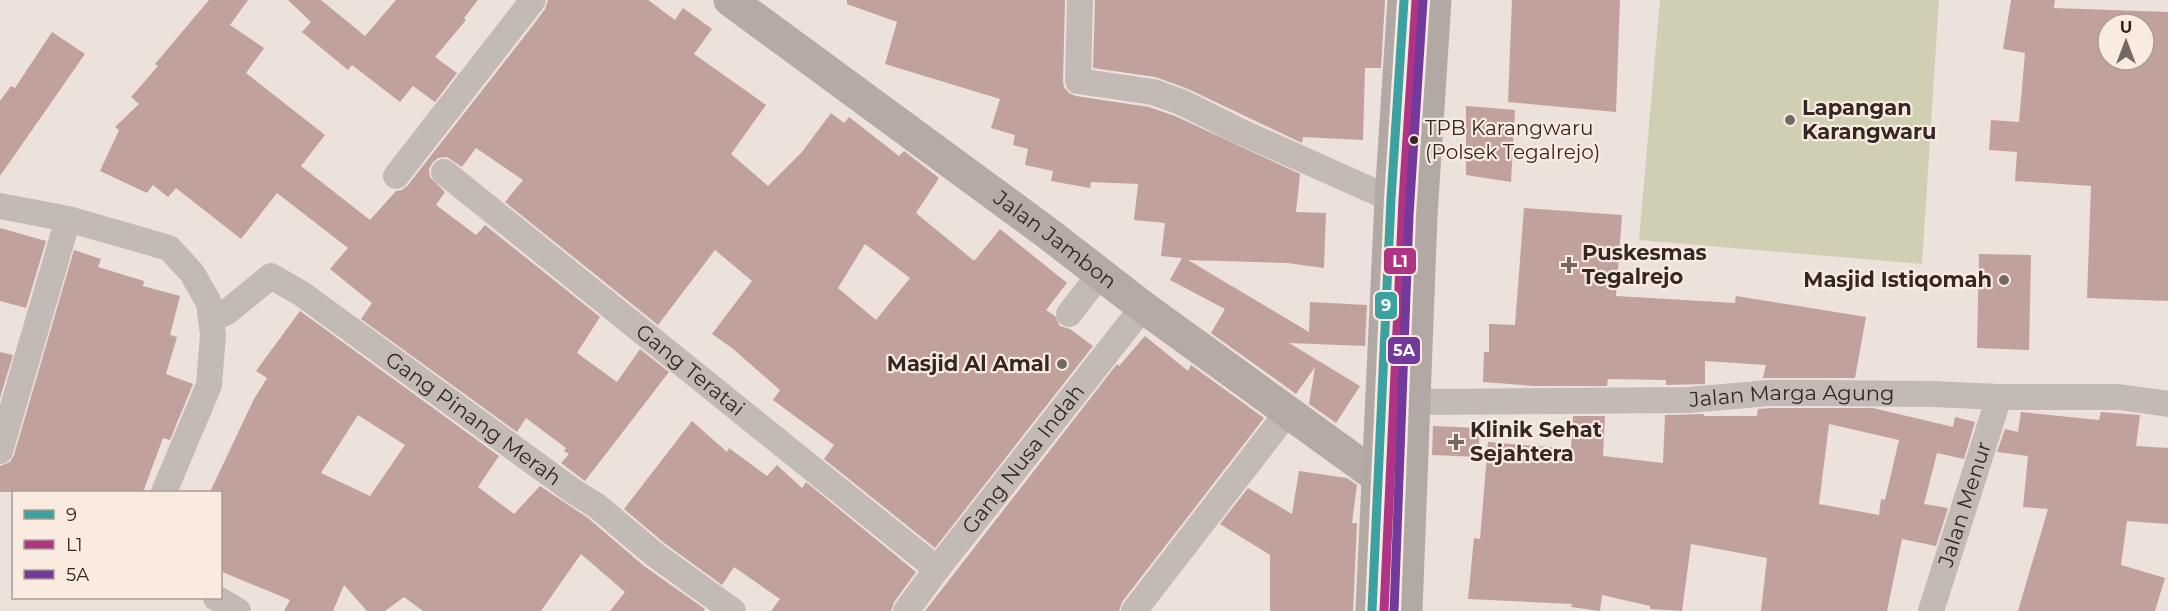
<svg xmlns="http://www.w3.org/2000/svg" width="2168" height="611" font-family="Montserrat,sans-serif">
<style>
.green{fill:#d0cfb4}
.building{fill:#c1a19c;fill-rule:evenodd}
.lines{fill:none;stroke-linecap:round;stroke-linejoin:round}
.minor{stroke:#c4bab5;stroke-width:26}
.secondary{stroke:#b5aaa5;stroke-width:33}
.primary{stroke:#b2a9a4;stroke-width:33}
.bus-1-casing{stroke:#faebe1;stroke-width:14}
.bus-2-casing{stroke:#faebe1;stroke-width:14}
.bus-3-casing{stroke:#faebe1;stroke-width:14}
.bus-1{stroke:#3ca1a1;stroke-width:9}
.bus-2{stroke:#b03483;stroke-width:9}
.bus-3{stroke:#723a9b;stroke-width:9}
.poi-dot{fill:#746864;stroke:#faebe1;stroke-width:2}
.bus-dot{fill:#342724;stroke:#faebe1;stroke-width:2}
.labels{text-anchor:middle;stroke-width:4.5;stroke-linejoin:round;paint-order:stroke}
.bus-label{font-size:20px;fill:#342724;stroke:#faebe1;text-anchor:start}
.poi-label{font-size:21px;font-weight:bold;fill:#342724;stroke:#faebe1;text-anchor:start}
.street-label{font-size:21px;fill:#342724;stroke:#faebe1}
.line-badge{stroke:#faebe1;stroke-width:2}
.badge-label{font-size:16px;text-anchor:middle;font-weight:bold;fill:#fff}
</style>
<rect width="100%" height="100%" fill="#ece1db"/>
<!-- green -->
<path class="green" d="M1660 0H1939L1922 264 1639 240Z"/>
<!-- building -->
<g class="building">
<path d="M209 0H248L230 25 264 48 246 73 325 135 301 166 370 220 396 191 402 190 408 185 531 28 545 9 548 0H648L675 20 683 8 712 29 694 54 766 105 731 154 768 186 802 152 831 113 844 123 849 117 899 156 904 151 939 178 916 213 973 260H975L1000 229 1067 283 1046 310 1055 316 1060 326 1070 329 1093 346 935 548 824 459 834 445 773 400 780 390 732 348 712 334 752 281 715 250 658 325 505 202 523 180 476 148 462 167 447 157 438 158 433 162 429 169 430 177 445 192 436 205 476 235 485 225 600 317 577 353 617 382 640 349 669 372 585 481 561 463 569 454 564 451 566 448 526 418 517 432 361 319 372 303 330 269 348 248 277 193 241 239 176 188 168 197 153 185 147 193 100 171 119 130 115 127 139 104 131 97 158 66 155 64ZM865 244 910 278 876 320 838 288Z"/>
<path d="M288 0H321L365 36 396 0H478L464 18 466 20 435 57 457 73 435 102 413 86 400 102 352 65 348 70 302 32 311 22Z"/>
<path d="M847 0H1065L1063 81 1064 87 1069 93 1076 96 1149 107 1175 116 1300 174 1296 212 1326 213 1324 268 1287 263 1188 260 1309 332 1310 302 1367 305 1365 346 1289 343 1360 386 1336 423 1309 404 1315 367 1296 394 1211 333 1225 309 1170 280 1182 258 1161 256 1165 223 1134 220 1138 184 1091 182 1090 188 1051 181 1053 171 1025 165 1028 149 1013 145 1015 135 991 128 1000 99 885 64 897 22 847 4Z"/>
<path d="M1095 0H1385L1381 68H1365L1363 140 1303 137 1302 143 1186 88 1155 77 1093 68Z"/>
<path d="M1512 0H1620L1616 112 1508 102Z"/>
<path d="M2011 0H2055L2054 8 2168 12V301L2087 298 2091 186 2015 181 2017 152 1989 150 1991 120 2019 122 2025 53 2003 49ZM2108 24H2144V60H2108Z"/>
<path d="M52 32 85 54 0 176V101L11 86 15 88Z"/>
<path d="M1466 106 1515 110 1511 182 1466 175Z"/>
<path d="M1524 208 1622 215 1616 296 1735 303 1736 296 1866 317 1855 378H1763L1766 365 1705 361V384L1666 385V380L1608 379 1607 386H1534L1483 382 1484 352H1489V324L1515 325Z"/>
<path d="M0 228 46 241 26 308 0 301Z"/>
<path d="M74 250 101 259 98 267 144 281 143 286 180 296 170 335 177 337 166 374 193 384 170 440 163 438 143 492H0V466L10 462 14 455Z"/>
<path d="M1979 254 2031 255 2029 350 1977 348Z"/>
<path d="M300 311 499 456 478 487 514 514 540 486 588 518 644 566 705 609 703 611H610L625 592 581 554 541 611H423L404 597 385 611H367L344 585 333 611H284L290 600 220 571V492H210L254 399 267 378 256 371ZM358 415 405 445 370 496 321 473Z"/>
<path d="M1145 336 1188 371 1191 365 1264 418 1122 602 1119 611H925L1117 364 1119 366Z"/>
<path d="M0 352 13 355 0 398Z"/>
<path d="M1770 408H1873L1953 427 1955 417 1975 422 1964 459 1937 453 1924 504 1948 508 1936 546 1902 539 1887 611H1761L1767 558 1691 544 1682 611 1650 609V606L1602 595 1600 611 1571 607 1572 604 1468 599 1474 538 1480 539 1488 442 1571 449 1573 416H1605L1603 456 1663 463 1665 415 1704 414V416H1757L1758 409ZM1829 424 1899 440 1885 500 1881 499 1879 515 1819 504Z"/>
<path d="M2021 412 2099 420 2101 412 2140 415 2136 446 2168 448V524L2127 521 2121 565 2165 578 2155 611H2018L2048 509 2023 507 2028 456 1997 452 2005 429 2018 432Z"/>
<path d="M692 421 727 452 729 448 767 476 777 465 802 488 806 482 916 572 894 602 891 611H771L780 599 734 567 722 585 663 542 624 509Z"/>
<path d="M1433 426 1480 428 1478 457 1432 455Z"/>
<path d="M1299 471 1347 478 1357 485 1352 523H1357L1353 611H1270V555L1220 524 1248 488 1292 514Z"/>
</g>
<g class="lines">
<!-- minor -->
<g class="minor">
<path d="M1080 0 1078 81 1153 92 1181 102 1237 130 1391 199"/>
<path id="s1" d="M444 172 937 569"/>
<path d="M396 176 533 0"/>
<path d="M0 206 68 219 169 248 192 273 209 303 213 335 209 385 164 492"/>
<path d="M1069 314 1100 274"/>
<path id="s2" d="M211 319 227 312 271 276 302 294 573 491 597 506 654 554 733 611"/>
<path id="s3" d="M1414 402 1689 400 1769 393H1820L1932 394 1999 397H2119L2168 404"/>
<path d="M0 451 68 219"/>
<path d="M216 598 238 611"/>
<path id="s4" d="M906 611 937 569 1143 307"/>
<path d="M1134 611 1287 413"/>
<path id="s5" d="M1931 611 1999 397"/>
</g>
<!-- secondary -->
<path class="secondary" id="s6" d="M730 0 1046 232 1143 307 1379 478"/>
<!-- primary -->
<g class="primary">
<path d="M1372 611 1391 199 1404 0"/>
<path d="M1406 611 1421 215 1435 0"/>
</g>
<defs>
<path id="bus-1" d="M1372 611 1391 199 1404 0"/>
<path id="bus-2" d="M1384 611 1403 200 1416 1"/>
<path id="bus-3" d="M1394 611 1409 215 1423 0"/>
</defs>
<!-- bus-1 casing -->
<use href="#bus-1" class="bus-1-casing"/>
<!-- bus-2 casing -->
<use href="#bus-2" class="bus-2-casing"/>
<!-- bus-3 casing -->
<use href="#bus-3" class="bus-3-casing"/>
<!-- bus-1 -->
<use href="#bus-1" class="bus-1"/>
<!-- bus-2 -->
<use href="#bus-2" class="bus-2"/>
<!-- bus-3 -->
<use href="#bus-3" class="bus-3"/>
</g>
<!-- markers -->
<g class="poi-dot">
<circle cx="1790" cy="120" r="6"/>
<path d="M1566 256h6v6h6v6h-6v6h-6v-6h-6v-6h6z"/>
<circle cx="2004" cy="280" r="6"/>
<circle cx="1062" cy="364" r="6"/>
<path d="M1453 433h6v6h6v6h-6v6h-6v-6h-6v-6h6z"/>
</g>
<circle class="bus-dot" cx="1414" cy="140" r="5"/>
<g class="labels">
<!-- bus labels -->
<g class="bus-label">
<text x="1425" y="135">TPB Karangwaru<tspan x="1425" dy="24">(Polsek Tegalrejo)</tspan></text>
</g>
<!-- poi labels -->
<g class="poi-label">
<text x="1802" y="115">Lapangan<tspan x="1802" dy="24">Karangwaru</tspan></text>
<text x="1582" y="260">Puskesmas<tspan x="1582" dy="24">Tegalrejo</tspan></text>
<text x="1992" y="287" text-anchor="end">Masjid Istiqomah</text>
<text x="1050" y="371" text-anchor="end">Masjid Al Amal</text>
<text x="1470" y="437">Klinik Sehat<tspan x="1470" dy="24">Sejahtera</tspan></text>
</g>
<!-- street labels -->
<g class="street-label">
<text dy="7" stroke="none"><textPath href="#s6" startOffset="404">Jalan Jambon</textPath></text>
<text dy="7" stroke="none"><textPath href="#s1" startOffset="316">Gang Teratai</textPath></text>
<text dy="7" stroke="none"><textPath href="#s3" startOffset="378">Jalan Marga Agung</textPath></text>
<text dy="7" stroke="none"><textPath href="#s2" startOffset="322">Gang Pinang Merah</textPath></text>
<text dy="7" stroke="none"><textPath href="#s4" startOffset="192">Gang Nusa Indah</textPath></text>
<text dy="7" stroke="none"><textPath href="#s5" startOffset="112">Jalan Menur</textPath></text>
</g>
</g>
<g class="line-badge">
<rect x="1383" y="247" width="34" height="28" rx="6" fill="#b03483"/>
<rect x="1374" y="291" width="24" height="29" rx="6" fill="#3ca1a1"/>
<rect x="1387" y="336" width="34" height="29" rx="6" fill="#723a9b"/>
</g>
<g class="badge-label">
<text x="1400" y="267">L1</text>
<text x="1386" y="311">9</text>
<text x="1404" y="356">5A</text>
</g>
<!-- legend -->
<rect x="12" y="491" width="210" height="108" fill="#faebe1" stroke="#ab9d95" stroke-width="1.5"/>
<rect x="24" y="510" width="30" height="9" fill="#3ca1a1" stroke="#ab9d95" stroke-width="1.5"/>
<text x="66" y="521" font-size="18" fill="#342724">9</text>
<rect x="24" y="540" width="30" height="9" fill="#b03483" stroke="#ab9d95" stroke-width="1.5"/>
<text x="66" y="551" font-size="18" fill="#342724">L1</text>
<rect x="24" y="570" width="30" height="9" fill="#723a9b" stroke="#ab9d95" stroke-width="1.5"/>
<text x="66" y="581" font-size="18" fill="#342724">5A</text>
<!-- north arrow -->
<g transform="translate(2126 42)"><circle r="28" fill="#faebe1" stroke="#ab9d95" stroke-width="1.5"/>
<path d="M0-4.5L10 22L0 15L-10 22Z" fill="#746864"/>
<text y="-9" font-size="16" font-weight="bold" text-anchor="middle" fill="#342724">U</text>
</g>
</svg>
